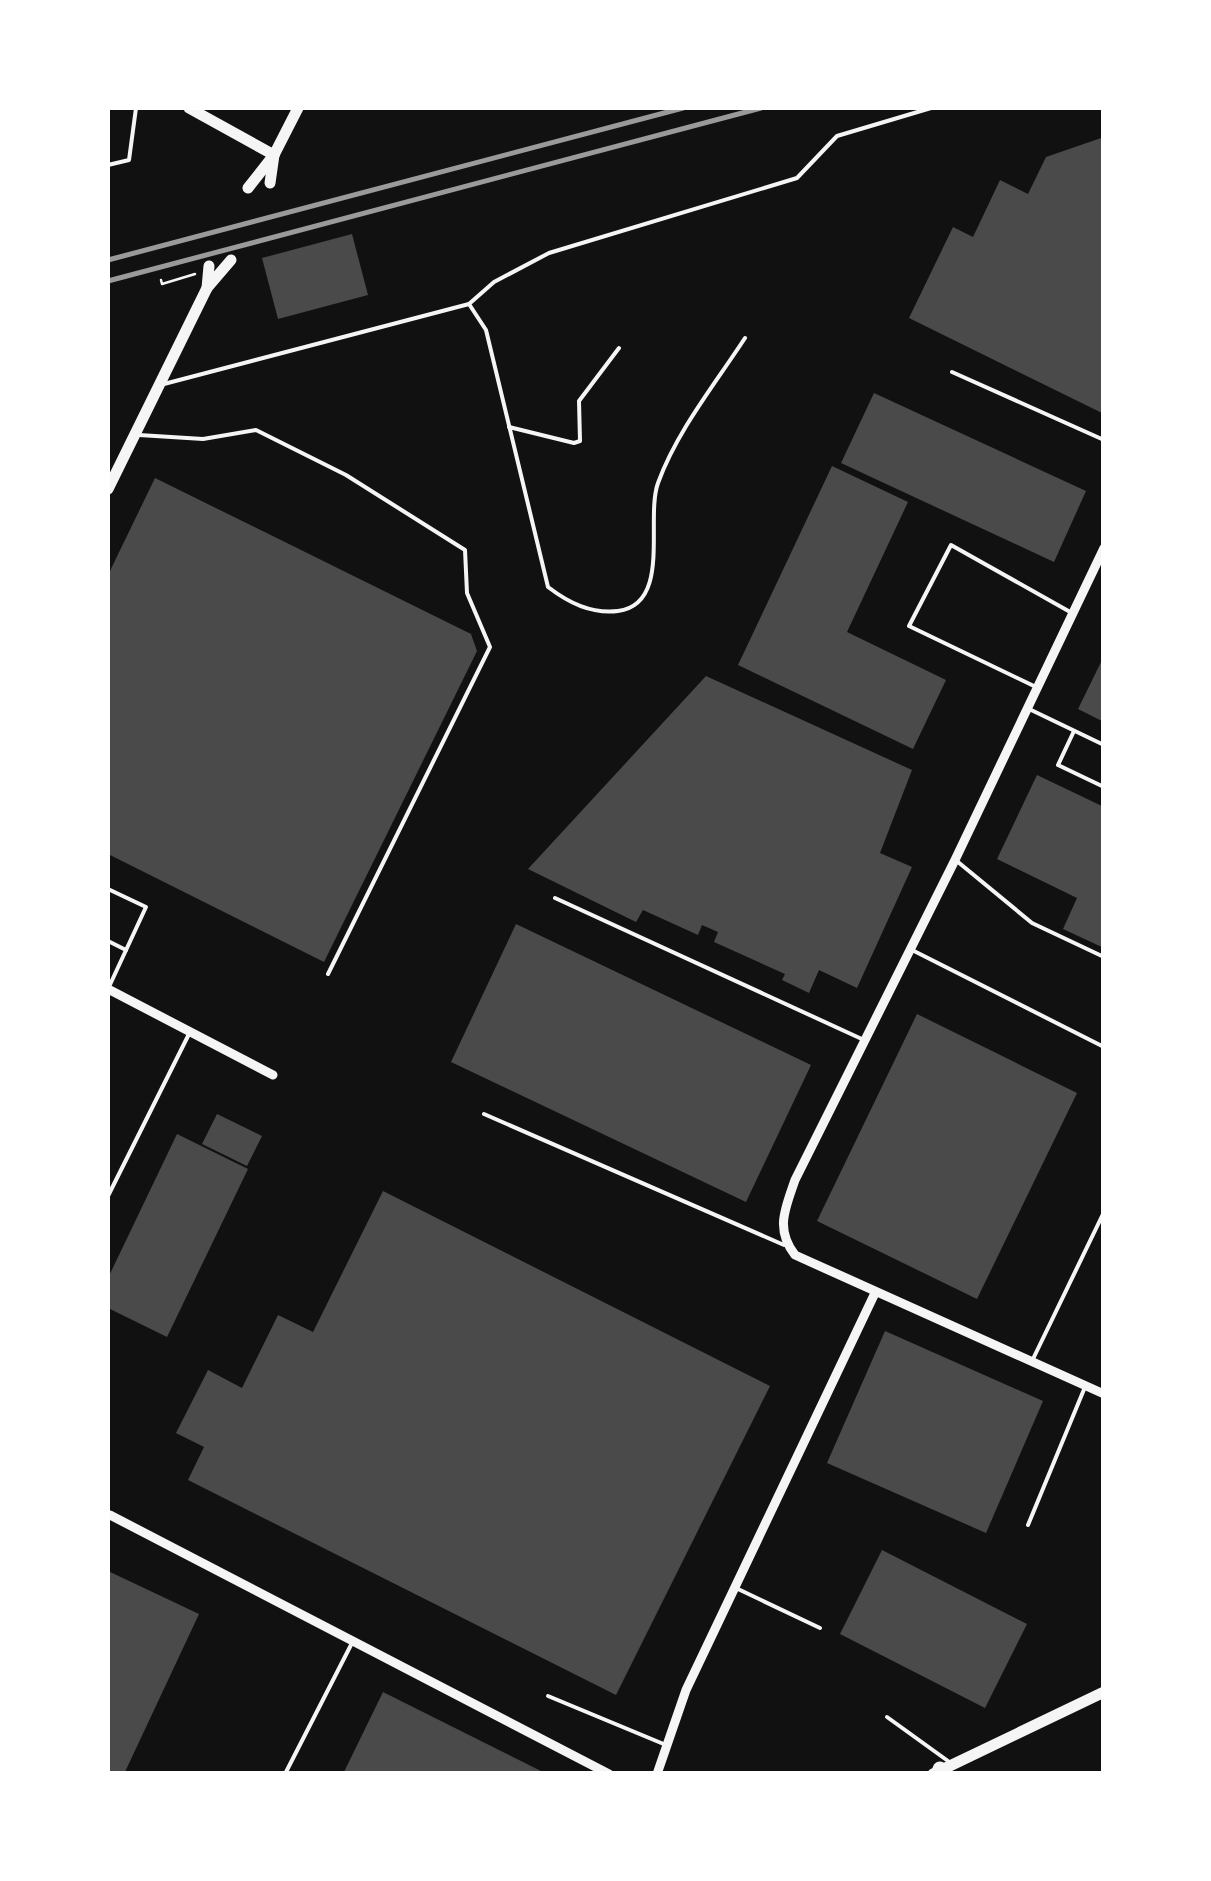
<svg xmlns="http://www.w3.org/2000/svg" width="1211" height="1881" font-family="'Source Sans 3',sans-serif">
<style>
.building{fill:#4a4a4a}
.lines{fill:none;stroke-linecap:round;stroke-linejoin:round}
.path{stroke:#f5f5f5;stroke-width:2.5}
.service{stroke:#f5f5f5;stroke-width:4}
.minor{stroke:#f5f5f5;stroke-width:9}
.tertiary{stroke:#f5f5f5;stroke-width:11}
.motorway{stroke:#f5f5f5;stroke-width:15}
.rail{stroke:#9a9a9a;stroke-width:5}
</style>
<rect width="100%" height="100%" fill="#111"/>
<!-- building -->
<g class="building">
<path d="M1104 137V409L1102 413 909 318 953 227 973 237 1000 180 1028 194 1046 157Z"/>
<path d="M352 234 368 295 278 319 262 258Z"/>
<path d="M874 393 1086 491 1054 562 841 463Z"/>
<path d="M832 466 908 502 847 632 946 680 913 749 738 665Z"/>
<path d="M155 478 471 634 477 651 324 962 108 854V575Z"/>
<path d="M1104 656V722L1078 709Z"/>
<path d="M706 676 912 770 880 853 912 867 857 988 819 970 809 993 782 980 785 974 714 942 718 932 702 925 698 935 643 910 636 922 528 869Z"/>
<path d="M1037 775 1104 807V948L1063 929 1077 898 997 859Z"/>
<path d="M516 924 811 1065 746 1202 451 1062Z"/>
<path d="M917 1014 1077 1093 977 1299 817 1221Z"/>
<path d="M217 1114 262 1136 247 1166 202 1144Z"/>
<path d="M177 1134 248 1169 167 1337 108 1308V1278Z"/>
<path d="M383 1191 770 1386 616 1695 188 1480 204 1447 176 1433 208 1370 242 1388 278 1315 313 1332Z"/>
<path d="M885 1331 1043 1401 986 1533 827 1463Z"/>
<path d="M882 1550 1027 1624 985 1708 840 1634Z"/>
<path d="M108 1571 199 1614 124 1774H108Z"/>
<path d="M383 1692 547 1774H343Z"/>
</g>
<g class="lines">
<!-- path -->
<path class="path" d="M161 280 162 284 195 274"/>
<!-- service -->
<g class="service">
<path d="M108 165 129 160 136 108"/>
<path d="M469 304 494 282 549 253 797 178 837 136 931 108"/>
<path d="M952 372 1104 440"/>
<path d="M164 384 469 304 486 330 548 587C569 603 591 614 618 611 672 604 645 519 658 483 677 431 715 384 745 338"/>
<path d="M509 427 574 443 580 441 579 401 619 348"/>
<path d="M139 435 203 439 256 430 346 475 465 550 467 593 490 647 328 974"/>
<path d="M1036 687 909 626 951 545 1072 613"/>
<path d="M1027 708 1104 745"/>
<path d="M1074 731 1058 765 1104 787"/>
<path d="M958 862 1032 923 1104 957"/>
<path d="M108 889 146 907 108 989"/>
<path d="M555 898 864 1040"/>
<path d="M108 941 126 950"/>
<path d="M914 951 1104 1047"/>
<path d="M484 1114 784 1245"/>
<path d="M108 1196 190 1032"/>
<path d="M1033 1359 1104 1212"/>
<path d="M1028 1525 1085 1387"/>
<path d="M738 1589 820 1628"/>
<path d="M548 1696 666 1745"/>
<path d="M887 1717 948 1761"/>
<path d="M285 1774 353 1641"/>
</g>
<!-- minor -->
<g class="minor">
<path d="M1104 548 955 860 795 1180C785 1209 775 1229 795 1255L1104 1394"/>
<path d="M108 989 273 1075"/>
<path d="M110 1515 609 1774"/>
<path d="M657 1774 686 1690 875 1293"/>
</g>
<!-- tertiary -->
<g class="tertiary">
<path d="M189 108 274 155"/>
<path d="M270 183 274 155"/>
<path d="M248 188 274 155 298 108"/>
<path d="M207 288 209 266"/>
<path d="M108 489 207 288 231 260"/>
<path d="M933 1774 1104 1692"/>
</g>
<!-- motorway -->
<path class="motorway" d="M940 1769 943 1774"/>
<!-- rail -->
<g class="rail">
<path d="M108 260 683 108"/>
<path d="M108 281 761 108"/>
</g>
</g>
<!-- border -->
<rect width="1211" height="1881" fill="none" stroke="#ffffff" stroke-width="220"/>
</svg>
